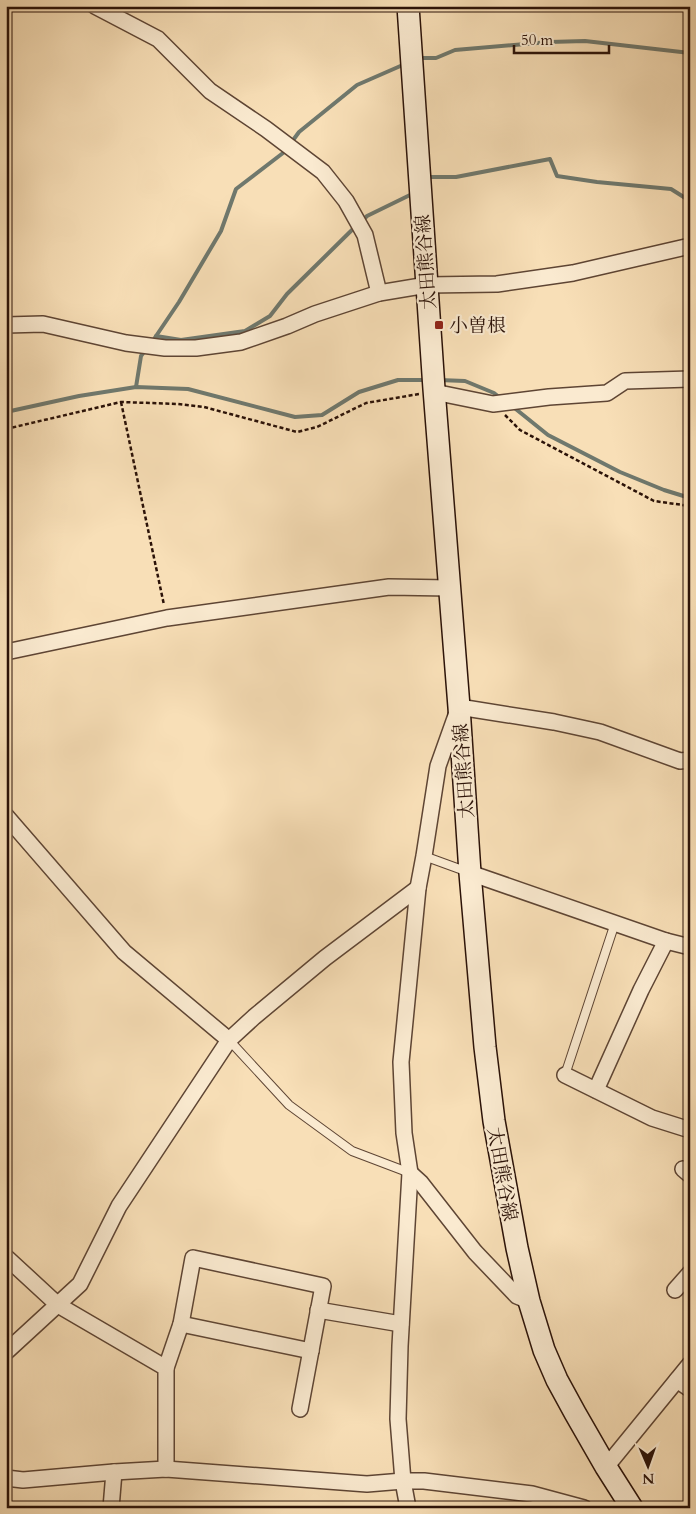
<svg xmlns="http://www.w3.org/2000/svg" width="696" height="1514" font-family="Cardo,'Noto Serif JP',serif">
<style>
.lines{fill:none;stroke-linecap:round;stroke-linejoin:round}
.stream{stroke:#6f786d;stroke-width:4}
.lane-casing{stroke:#5e4534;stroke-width:10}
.street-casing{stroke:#5e4534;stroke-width:18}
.secondary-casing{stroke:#2b1208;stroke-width:24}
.path{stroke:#2b1208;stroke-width:2.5;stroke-dasharray:4 2.5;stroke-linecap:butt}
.lane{stroke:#faead0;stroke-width:8}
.street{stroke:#faead0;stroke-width:15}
.secondary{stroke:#faead0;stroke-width:21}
.poi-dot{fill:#8f2418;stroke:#faead0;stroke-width:2}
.labels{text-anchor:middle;stroke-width:4.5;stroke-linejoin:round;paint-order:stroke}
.street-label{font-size:19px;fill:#2b1208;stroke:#faead0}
.poi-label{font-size:19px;fill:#2b1208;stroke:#faead0;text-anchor:start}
</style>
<rect width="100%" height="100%" fill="#f8dfb7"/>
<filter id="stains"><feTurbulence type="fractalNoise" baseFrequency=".004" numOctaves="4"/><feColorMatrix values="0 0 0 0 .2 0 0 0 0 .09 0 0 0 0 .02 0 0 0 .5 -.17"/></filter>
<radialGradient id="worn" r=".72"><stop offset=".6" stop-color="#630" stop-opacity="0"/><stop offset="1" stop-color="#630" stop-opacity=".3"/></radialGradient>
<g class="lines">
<!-- stream -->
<g class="stream">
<path d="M421 58H436L455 50 549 42 585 41 690 53"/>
<path d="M291 143 299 132 357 85 405 64"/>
<path d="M431 177H456L550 159 557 176 597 182 671 189 690 201"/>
<path d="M362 221 367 216 410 195"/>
<path d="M156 336 181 340 245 331 270 316 287 294 357 225"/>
<path d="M152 342 179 302 221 231 236 189 283 153 287 148"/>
<path d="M439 380 465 381 494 393 500 398"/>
<path d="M136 387 141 356 146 349"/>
<path d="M512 406 548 435 620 472 664 490 690 498"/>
<path d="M6 412 79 396 136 387 188 389 295 417 322 415 359 392 398 380H427"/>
</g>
<defs>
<g id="lane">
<path d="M424 856 468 872"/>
<path d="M229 1040 289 1105 352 1151 410 1173"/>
<path d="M565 1075 615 923"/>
</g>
<g id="street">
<path d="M95 6 158 39 210 91 266 129 323 172 346 201 365 235 379 293"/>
<path d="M6 325 43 324 126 343 165 348H196L241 342 287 326 315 314 379 293 427 285 497 284 573 273 690 246"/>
<path d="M434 392 493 404 549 397 607 393 625 381 690 379"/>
<path d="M6 652 167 618 389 587 450 588"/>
<path d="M6 816 124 952 229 1040"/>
<path d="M470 873 666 941 690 947"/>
<path d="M565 1075 652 1118 690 1130"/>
<path d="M596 1090 641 990 666 941"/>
<path d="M683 1169 690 1175"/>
<path d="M410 1173 421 1183 475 1252 517 1296 529 1301"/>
<path d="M6 1257 58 1305 166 1368V1469"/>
<path d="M675 1290 690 1273"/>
<path d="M318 1310 401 1324"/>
<path d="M181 1324 311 1351"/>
<path d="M6 1352 80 1284 119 1206 229 1040 254 1017 325 958 418 888"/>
<path d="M166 1368 181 1324 193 1258 323 1286 300 1409"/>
<path d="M677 1380 690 1389"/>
<path d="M606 1467 690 1364"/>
<path d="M6 1478 23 1480 114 1472 166 1469 367 1484 403 1481H424L532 1494 584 1508"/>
<path d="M111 1508 114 1472"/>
<path d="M408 1508 403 1481 398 1419 400 1346 410 1173 404 1133 401 1062 418 888 424 856 438 766 459 707 554 722 600 732 680 761 690 760"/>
</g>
<path id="secondary" d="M408 6 434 389 459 707 470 873 485 1047 494 1121 517 1248 529 1301 544 1350 557 1380 575 1413 606 1467 632 1508"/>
</defs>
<!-- lane casing -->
<use href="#lane" class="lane-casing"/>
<!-- street casing -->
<use href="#street" class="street-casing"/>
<!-- secondary casing -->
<use href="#secondary" class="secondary-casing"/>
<!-- path -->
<g class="path">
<path d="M121 402 164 605"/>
<path d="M505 415 520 430 654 501 690 506"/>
<path d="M6 429 121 402 178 404 204 407 297 432 317 427 366 403 419 394"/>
</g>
<!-- lane -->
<use href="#lane" class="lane"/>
<!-- street -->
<use href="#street" class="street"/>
<!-- secondary -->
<use href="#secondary" class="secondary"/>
</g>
<!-- markers -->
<rect class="poi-dot" x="434" y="320" width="10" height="10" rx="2.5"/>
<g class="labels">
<!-- street labels -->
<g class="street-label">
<text transform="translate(425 262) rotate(-94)" y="7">太田熊谷線</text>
<text transform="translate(463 771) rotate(-94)" y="7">太田熊谷線</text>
<text transform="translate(503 1174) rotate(80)" y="7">太田熊谷線</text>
</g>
<!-- poi labels -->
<g class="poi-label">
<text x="449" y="332">小曽根</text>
</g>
</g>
<!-- margin -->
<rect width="696" height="1514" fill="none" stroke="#f8dfb7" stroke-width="25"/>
<rect x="8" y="8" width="681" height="1499" fill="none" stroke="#2b1208" stroke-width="2.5"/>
<rect x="12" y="12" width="671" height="1489" fill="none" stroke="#2b1208"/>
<!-- north arrow -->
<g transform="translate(648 1466) rotate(178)" stroke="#faead0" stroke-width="4" paint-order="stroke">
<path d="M0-4L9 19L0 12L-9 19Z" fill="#2b1208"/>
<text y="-8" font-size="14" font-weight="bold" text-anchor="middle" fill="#2b1208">N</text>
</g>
<!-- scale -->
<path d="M514 45v8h95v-8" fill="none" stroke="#2b1208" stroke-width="2.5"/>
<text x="521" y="45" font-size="15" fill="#2b1208" stroke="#faead0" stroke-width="4" paint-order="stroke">50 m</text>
<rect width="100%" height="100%" filter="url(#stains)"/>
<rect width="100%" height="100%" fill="url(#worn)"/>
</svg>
